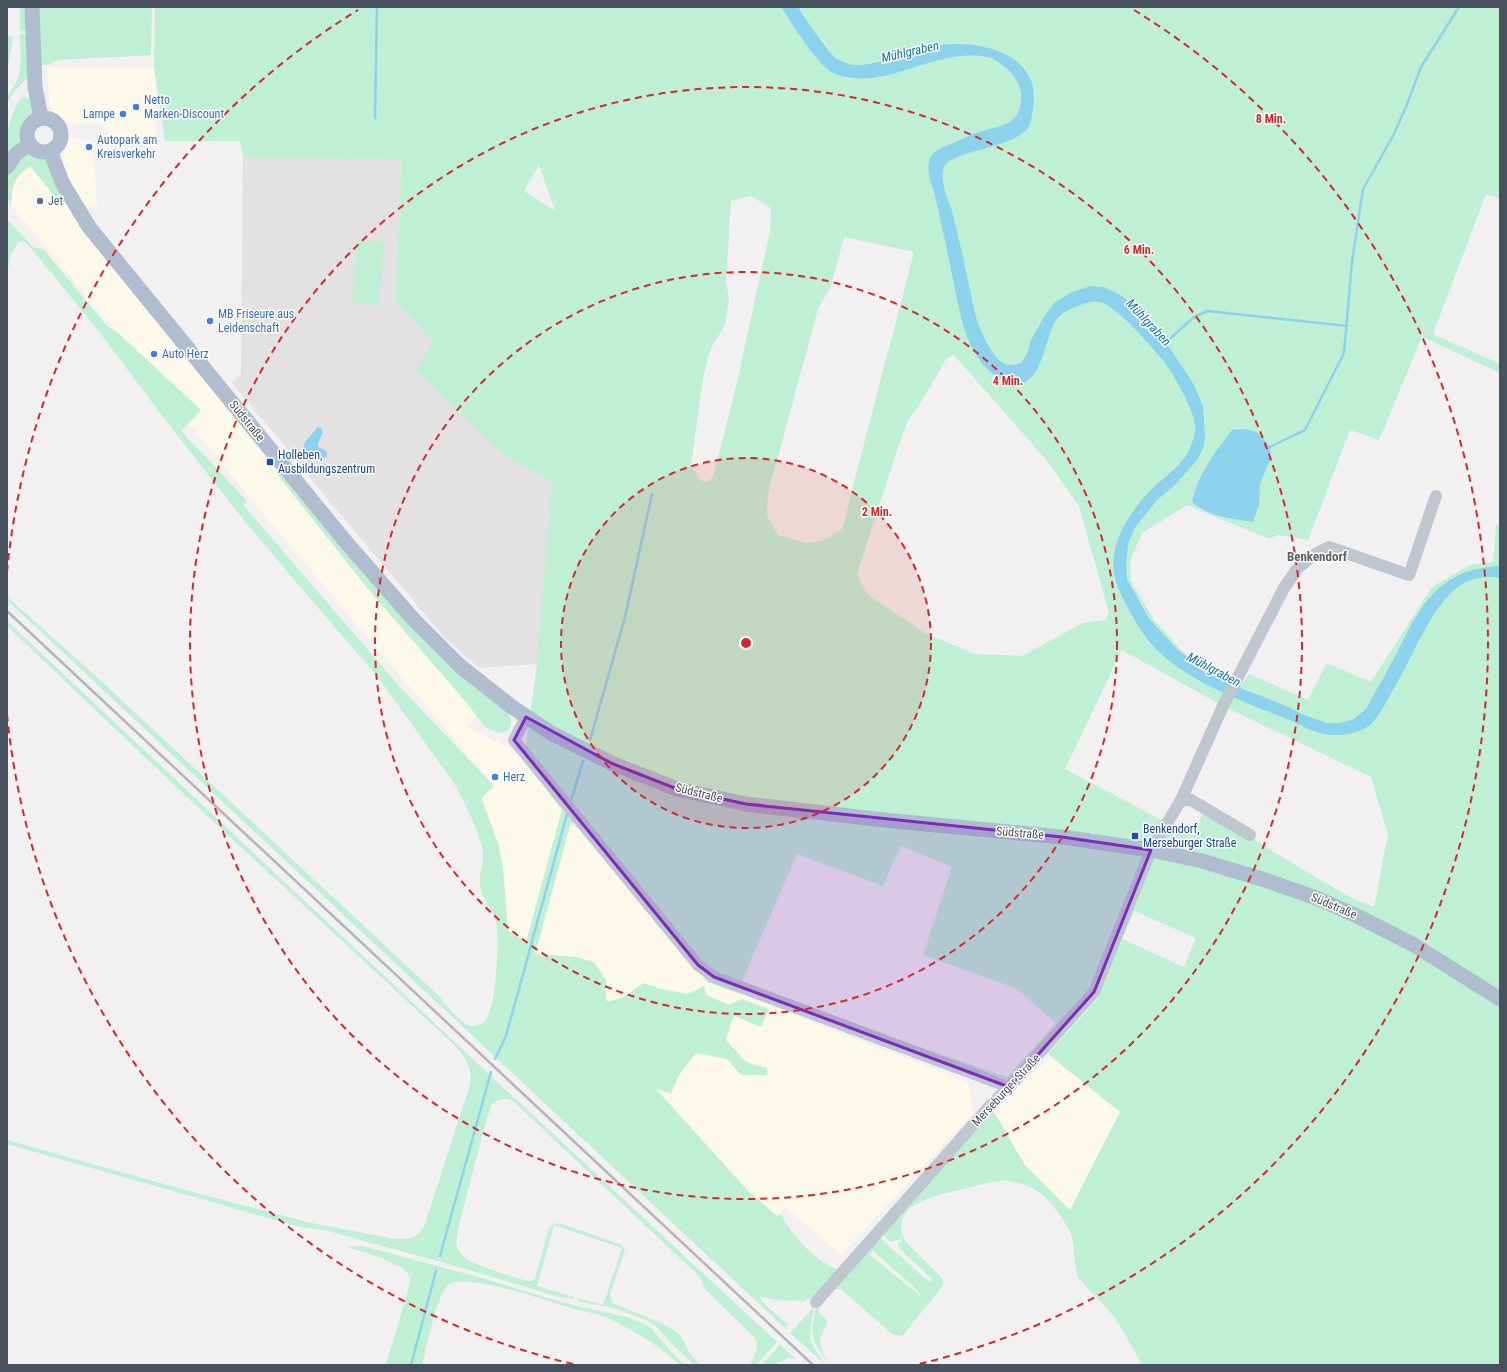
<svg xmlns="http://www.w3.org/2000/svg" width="1507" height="1372" font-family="'Roboto Condensed',sans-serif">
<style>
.commercial{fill:#fcf8ea}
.education{fill:#e3e1e2}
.green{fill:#bfefd5;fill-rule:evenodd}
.water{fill:#8cd2ec}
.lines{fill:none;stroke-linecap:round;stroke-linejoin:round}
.stream{stroke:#8cd2ec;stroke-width:2.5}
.minor{stroke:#bec6cf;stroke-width:12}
.major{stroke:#b0bdce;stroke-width:15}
.rail{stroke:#b2b5ba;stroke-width:2.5}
.marked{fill:#7b2cbf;fill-opacity:0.2;stroke:#7b2cbf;stroke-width:3;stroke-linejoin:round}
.ring{fill:none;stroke:#d62828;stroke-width:2;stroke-dasharray:7 5}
.shop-dot{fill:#3f7fe0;stroke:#fff;stroke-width:1.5}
.service-dot{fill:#5c6f8a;stroke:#fff;stroke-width:1.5}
.transit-dot{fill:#1a4fb4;stroke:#fff;stroke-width:1.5}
.labels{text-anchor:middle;stroke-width:3;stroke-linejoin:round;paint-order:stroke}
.shop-label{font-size:12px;fill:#366cbe;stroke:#fff;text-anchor:start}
.service-label{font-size:12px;fill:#4e5e75;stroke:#fff;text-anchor:start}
.street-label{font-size:12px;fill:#48525e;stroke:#fff}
.transit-label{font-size:12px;fill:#164399;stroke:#fff;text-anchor:start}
.water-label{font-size:13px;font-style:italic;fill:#0d7aa4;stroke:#fff}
.neighbourhood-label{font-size:13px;font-weight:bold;fill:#5c6065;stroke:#fff}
.centre{fill:#d62828;stroke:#fff;stroke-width:2}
.ring-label{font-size:12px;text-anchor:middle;font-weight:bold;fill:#d62828;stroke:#fff;stroke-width:3;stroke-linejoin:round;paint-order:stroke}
</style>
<rect width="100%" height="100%" fill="#f2f0f0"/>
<!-- commercial -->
<g class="commercial">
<path d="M48 67H156V137L111 136 100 124H75L55 114 49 106Z"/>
<path d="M71 137 96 142 94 161 97 206 81 210 72 215 215 392 368 589 478 716 466 727 504 745 516 753 562 810 526 942 508 931 506 898 498 843 481 797 494 786 250 498 189 423 200 410 116 331 11 205 13 183 19 175 30 166 62 163V155Z"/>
<path d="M571 822 707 982 968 1082 973 1113 841 1255 786 1207 777 1216 749 1192 535 954Z"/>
<path d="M1051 1057 1120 1112 1069 1211 1024 1164 992 1110Z"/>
</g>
<!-- education -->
<path class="education" d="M243 157 402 160 395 301 433 342 500 452 553 483 537 664 479 668 445 638 313 482 307 472 231 382 241 375Z"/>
<!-- green -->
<g class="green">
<path d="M20 7H28L26 31 20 30Z"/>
<path d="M38 7H152L151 55 58 60 48 65H41Z"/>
<path d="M155 7H1500V199L1486 194 1433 334 1500 364V373L1422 337 1379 440 1350 430 1308 540 1278 535 1269 539 1187 505 1142 533 1130 561 1131 581 1154 620 1186 655 1226 679 1241 686 1249 674 1308 700 1327 663 1371 682 1432 587 1470 565 1493 562 1496 525H1500V1365H1142C1132 1347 1123 1329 1111 1313 1104 1304 1079 1282 1077 1274 1074 1263 1075 1250 1072 1238 1070 1226 1049 1199 1039 1192 1029 1186 1019 1182 1008 1181 993 1180 977 1186 963 1189 939 1195 884 1204 906 1242L941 1277 944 1283 942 1287 903 1335 900 1336 892 1334 841 1289H835C831 1293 815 1306 819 1313 821 1316 825 1316 827 1320 827 1325 825 1327 823 1332 816 1344 823 1355 830 1365L824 1358 814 1341 812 1329 816 1306 878 1236 930 1283 932 1279 898 1247V1243L902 1241V1239L891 1242 883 1235 993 1110 1024 1164 1070 1210 1120 1112 1048 1054 1098 998 1094 982 1086 997 1011 1079H1007L888 1039 891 1037 1007 1077 1056 1023 1015 988 923 955 952 867 901 846 883 886 797 854 737 993 707 982 529 751 526 744 537 664 552 483 500 452 416 370 433 342 395 301 402 160 243 157 240 141H165L154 67ZM539 165 555 210H554L524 191ZM751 196 771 208 770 231 737 382 713 477 708 482 700 480 691 466 703 378 711 348 725 325 729 299 726 281 731 201ZM844 237 914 252 842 529 822 541 806 543 778 535 767 516 768 493 818 309 831 286ZM954 355 1048 462 1079 506 1109 613 1105 620 1083 623 1022 656 975 654 925 633 867 594 857 574 900 441 908 421 925 396 946 359ZM1271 458 1260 484 1253 522 1225 518 1199 509ZM1122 650 1223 706 1371 777 1388 835 1374 907 1354 899 1322 881 1205 810 1192 836 1065 769ZM1134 911 1196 938 1184 967 1122 939ZM872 1250 914 1287 924 1299 870 1255Z"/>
<path d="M20 34H25V36L28 37V77L14 92 7 103C7 93 15 87 18 78 22 64 20 48 20 34Z"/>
<path d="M7 36 13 37 7 72Z"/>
<path d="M23 97 31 99 32 118 25 129 21 142 7 157C7 130 7 122 20 99Z"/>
<path d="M29 153C50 154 58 183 66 198L64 202 60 203 30 166C12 180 13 183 11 205 7 199 7 197 7 190 7 169 13 165 29 153Z"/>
<path d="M7 219 33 247 44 250 107 326 116 331 201 410 181 431 247 501 244 506 400 687 494 786 481 798 498 843 503 868 508 931 526 942 562 810 550 794 552 793 574 819 573 825 571 822 535 954 576 957 594 962 606 981V999L608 1002 623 997 644 983 661 989 688 994 704 986 706 995 729 1005 742 999 769 1009 761 1027 735 1016 732 1020 726 1040 746 1062 767 1068V1075H741L727 1059 696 1053 679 1075 671 1094 655 1088 749 1192 777 1216 780 1214C792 1235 816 1263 840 1270L818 1294 800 1303 801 1300C786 1302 773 1300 759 1296L763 1303 787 1324V1330L7 600V597L87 668 438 995C445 1003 460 1024 471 1026 475 1027 481 1024 485 1021 496 1008 500 940 496 922 493 909 482 899 480 886 478 872 486 864 482 847 476 825 465 803 454 783L378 677 307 595 238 513 160 413 100 333 30 247 24 241 18 242 11 255 7 273Z"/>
<path d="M358 240 384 242 378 305 352 303Z"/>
<path d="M280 472 505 709C511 717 514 722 508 731L499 733 485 727 466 702 368 589 277 474Z"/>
<path d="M7 621 477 1063 777 1342 756 1365H749C755 1356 759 1348 755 1338L705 1289 699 1276 514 1102 508 1099H501L496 1101 492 1104 486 1121 459 1226C457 1235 454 1245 460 1253 466 1264 514 1277 528 1281H532L535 1278 549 1228C553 1223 556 1223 562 1224L622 1245 625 1250 610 1294 612 1303 661 1323 677 1332 681 1337 689 1352 700 1365H694L671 1343 657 1327 649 1321 614 1308 580 1302 578 1300V1298L603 1305 622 1248 554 1225 537 1286 574 1297 573 1299 559 1297 463 1268 324 1230 300 1227 7 1144V1140L185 1190 307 1222 394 1239C406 1240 417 1239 424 1227L469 1088C476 1059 455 1047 436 1028L189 799 7 626Z"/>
<path d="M363 1246 478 1277 565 1303 627 1317 644 1324 651 1328 676 1357 685 1365H680C661 1347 636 1332 612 1320 600 1313 584 1312 571 1308 549 1302 465 1271 448 1285 436 1295 427 1348 422 1365H386L407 1294 410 1278 407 1272 401 1267 379 1257 347 1247Z"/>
<path d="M814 1307C809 1337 806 1340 826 1365L790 1333Z"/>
<path d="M780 1345 796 1359 788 1358 774 1365H762Z"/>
</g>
<!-- water -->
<g class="water">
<path d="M781 7H798C805 18 827 52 837 59 840 61 845 62 849 64 867 70 913 50 934 46 967 40 1024 47 1033 87 1034 94 1034 102 1033 109 1032 115 1031 123 1028 128 1012 149 952 150 944 167 939 179 948 199 952 211 958 234 963 257 968 281 972 297 974 315 981 331 986 341 993 357 1003 363 1009 367 1015 365 1021 363L1027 354 1031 340 1044 317 1054 303 1070 293 1090 286 1104 287 1120 295 1135 306 1160 333 1194 385 1203 406 1205 438 1203 448 1198 459 1175 485 1158 499 1134 529 1128 544 1126 564 1127 579 1148 617 1164 635 1178 650 1222 681 1284 705 1304 715 1327 723H1340L1354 719 1366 709C1376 690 1387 672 1397 653 1417 613 1433 577 1482 568 1488 567 1494 566 1500 566V578C1452 569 1433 616 1414 650 1406 667 1397 683 1388 699 1383 708 1378 717 1371 724 1362 732 1348 735 1336 735 1313 735 1300 723 1279 716 1236 699 1176 676 1148 640 1140 630 1134 619 1128 608 1114 583 1109 566 1118 539 1126 518 1141 499 1157 484 1174 469 1188 461 1194 436 1195 433 1196 428 1195 424 1193 408 1173 373 1162 359 1151 346 1115 304 1099 302 1092 300 1083 304 1076 307 1068 309 1061 314 1056 320 1045 338 1045 368 1027 381 1020 386 1012 385 1004 381 990 375 978 360 971 346 961 326 957 297 952 275 947 247 940 219 934 191 930 181 925 167 931 156 934 151 943 147 948 145 958 141 969 135 979 132 1001 125 1020 126 1021 98 1022 82 1011 70 998 62 988 54 967 55 954 57 934 60 915 67 896 73 878 79 851 81 833 73 819 67 790 21 781 7Z"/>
<path d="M318 427 321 428 323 432 318 444V447L326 451 327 455 325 458C316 460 301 456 304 444 304 443 317 428 318 427Z"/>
<path d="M1246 429 1258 433 1270 447 1271 458 1260 484 1259 505 1253 522C1233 519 1208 517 1192 502 1198 474 1215 452 1232 430Z"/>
</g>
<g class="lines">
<!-- stream -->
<g class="stream">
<path d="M375 118 377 7"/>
<path d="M1164 344 1194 317 1208 311 1347 326"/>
<path d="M1270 447 1305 430 1344 353 1352 262 1363 189 1393 136 1406 107 1421 67 1459 7"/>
<path d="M590 740 625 617 652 494"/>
<path d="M571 801 583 761"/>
<path d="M495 1059 506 1036 567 814"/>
<path d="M440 1256 491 1072"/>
<path d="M411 1365 436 1271"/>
</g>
<!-- minor -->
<g class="minor">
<path d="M526 717 514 740 698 965 714 977 1009 1087"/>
<path d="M1181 800H1191L1250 835"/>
<path d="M816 1302 989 1107 1009 1087 1094 992 1151 850 1181 800 1223 706 1284 588 1297 569 1315 554 1329 547 1409 575 1436 496"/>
</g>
<!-- major -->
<g class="major">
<path d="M32 7 35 87 41 118"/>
<circle cx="44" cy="135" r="17"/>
<path d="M50 151 63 184 89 227 345 541 414 620 460 666 512 707 551 733 611 763 677 789 746 804 884 820 1062 837 1151 850 1202 861 1265 880 1319 899 1359 917 1414 945 1500 999"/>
<path d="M7 167 16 154 30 144"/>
</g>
<!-- rail -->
<path class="rail" d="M7 611 813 1365"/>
</g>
<!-- marked area -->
<path class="marked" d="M526 717 611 763 677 789 746 804 1062 837 1151 850 1094 992 1009 1087 714 977 698 965 514 740Z"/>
<!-- distance rings -->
<circle cx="746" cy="643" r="185" fill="#d62828" fill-opacity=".12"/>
<g class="ring">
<circle cx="746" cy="643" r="185"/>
<circle cx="746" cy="643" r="371"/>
<circle cx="746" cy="643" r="556"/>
<path d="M573 1364A742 742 0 0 1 7 714M7 572A742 742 0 0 1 358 10M1134 10A742 742 0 0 1 919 1364"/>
</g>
<!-- markers -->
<g class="shop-dot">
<circle cx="136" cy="107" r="4"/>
<circle cx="123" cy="114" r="4"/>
<circle cx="89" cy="147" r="4"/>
<circle cx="210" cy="321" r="4"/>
<circle cx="154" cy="354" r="4"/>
<circle cx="495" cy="777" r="4"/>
</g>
<circle class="service-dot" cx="40" cy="201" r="4"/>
<g class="transit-dot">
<rect x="266" y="458" width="8" height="8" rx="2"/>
<rect x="1131" y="832" width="8" height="8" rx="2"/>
</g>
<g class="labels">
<!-- shop labels -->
<g class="shop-label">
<text x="144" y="104">Netto<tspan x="144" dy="14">Marken-Discount</tspan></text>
<text x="115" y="118" text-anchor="end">Lampe</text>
<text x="97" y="144">Autopark am<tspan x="97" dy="14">Kreisverkehr</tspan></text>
<text x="218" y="318">MB Friseure aus<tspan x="218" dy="14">Leidenschaft</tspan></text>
<text x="162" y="358">Auto Herz</text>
<text x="503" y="781">Herz</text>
</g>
<!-- service labels -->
<g class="service-label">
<text x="48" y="205">Jet</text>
</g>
<!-- street labels -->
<g class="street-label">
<text transform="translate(247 421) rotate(51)" y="4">Südstraße</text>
<text transform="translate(699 793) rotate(14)" y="4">Südstraße</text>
<text transform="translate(1020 833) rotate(5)" y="4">Südstraße</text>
<text transform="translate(1334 906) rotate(23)" y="4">Südstraße</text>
<text transform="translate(1006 1090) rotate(-47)" y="4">Merseburger Straße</text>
</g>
<!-- transit labels -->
<g class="transit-label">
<text x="278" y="459">Holleben,<tspan x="278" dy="14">Ausbildungszentrum</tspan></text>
<text x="1143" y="833">Benkendorf,<tspan x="1143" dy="14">Merseburger Straße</tspan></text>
</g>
<!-- water labels -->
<g class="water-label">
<text transform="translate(910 51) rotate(-13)" y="5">Mühlgraben</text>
<text transform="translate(1149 322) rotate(47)" y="5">Mühlgraben</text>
<text transform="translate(1214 669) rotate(28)" y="5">Mühlgraben</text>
</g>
<!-- neighbourhood labels -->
<g class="neighbourhood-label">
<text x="1317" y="561">Benkendorf</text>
</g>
</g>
<circle cx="746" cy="643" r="6" class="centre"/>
<g class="ring-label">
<text x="1271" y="123">8 Min.</text>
<text x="1139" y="254">6 Min.</text>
<text x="1008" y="385">4 Min.</text>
<text x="877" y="516">2 Min.</text>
</g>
<!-- border -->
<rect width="1507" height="1372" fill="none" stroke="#48525e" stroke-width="16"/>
</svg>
